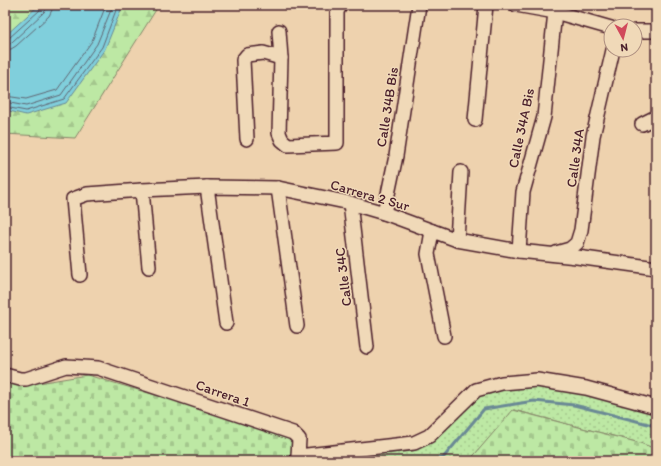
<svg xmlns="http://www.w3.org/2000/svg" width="661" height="466" font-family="Itim,sans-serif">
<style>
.grass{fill:url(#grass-dots);stroke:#848468}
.forest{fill:url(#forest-firs);stroke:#848468}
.cemetery{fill:url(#cemetery-stones);stroke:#848468}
.water{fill:#80cfdc;stroke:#6a8995}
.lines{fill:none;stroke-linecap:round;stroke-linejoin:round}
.shore{stroke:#606572;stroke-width:1}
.stream{stroke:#6a8995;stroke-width:3}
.minor-casing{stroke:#4a1f2b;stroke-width:16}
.minor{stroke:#f0d9b8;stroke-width:13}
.labels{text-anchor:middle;stroke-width:3;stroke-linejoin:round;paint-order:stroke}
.street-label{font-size:14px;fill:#4a1f2b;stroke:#f0d9b8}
</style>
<defs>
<pattern id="grass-dots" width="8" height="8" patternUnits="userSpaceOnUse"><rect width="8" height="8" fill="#bde8a4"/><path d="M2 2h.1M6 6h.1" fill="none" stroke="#a4c78d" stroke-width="1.8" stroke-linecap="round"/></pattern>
<pattern id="forest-firs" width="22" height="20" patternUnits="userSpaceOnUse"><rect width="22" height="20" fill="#bde8a4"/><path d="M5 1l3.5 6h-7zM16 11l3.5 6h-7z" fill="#a4c78d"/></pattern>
<pattern id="cemetery-stones" width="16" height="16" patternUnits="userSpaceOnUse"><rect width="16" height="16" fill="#bde8a4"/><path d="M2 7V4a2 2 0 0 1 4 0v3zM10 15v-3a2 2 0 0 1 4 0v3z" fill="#a4c78d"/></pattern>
</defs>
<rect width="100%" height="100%" fill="#eed2ae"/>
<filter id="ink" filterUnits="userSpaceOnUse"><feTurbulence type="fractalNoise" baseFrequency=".025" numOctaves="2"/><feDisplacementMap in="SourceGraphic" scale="8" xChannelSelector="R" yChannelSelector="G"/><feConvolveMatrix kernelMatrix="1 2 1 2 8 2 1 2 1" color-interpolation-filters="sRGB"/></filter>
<g filter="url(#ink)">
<!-- grass -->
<path class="grass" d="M537 384 571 390 656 412V449L640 443 514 410 469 461H313L314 460 413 451 435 440 480 394Z"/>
<!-- forest -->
<path class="forest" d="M5 5H159L75 138 5 134Z"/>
<!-- cemetery -->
<g class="cemetery">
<path d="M87 375 289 434 295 440 289 461H5V376L32 384Z"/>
<path d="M513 410 640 443 656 449V461H469Z"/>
</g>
<!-- water -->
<path class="water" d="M39 5H123L105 49 66 103 26 115 5 110V36Z"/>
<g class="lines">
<!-- shore -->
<g class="shore">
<path d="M5 39 9 38 40 10 41 5"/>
<path d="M5 44H9L12 42 43 13 46 10V5"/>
<path d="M5 50 11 49 16 46 49 16 52 10V5"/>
<path d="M5 96 26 99 57 90 92 41 106 5"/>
<path d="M5 102 26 106 61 95 97 44 113 5"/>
<path d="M5 107 26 111 64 99 102 47 118 5"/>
</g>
<!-- stream -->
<path class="stream" d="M412 461 443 458 484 409 534 401 574 405 656 426"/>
<defs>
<g id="minor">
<path d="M516 5 555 12 611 28"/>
<path d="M279 31 281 58 279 133 282 140 288 145 337 143V11L341 5"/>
<path d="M635 31H656"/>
<path d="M475 120 486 5"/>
<path d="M642 124 656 117"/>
<path d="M247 139 243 60 247 55 263 53 281 58"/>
<path d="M207 187 226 323"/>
<path d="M278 188 297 326"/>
<path d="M142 190 149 267"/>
<path d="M350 203 367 347"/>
<path d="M384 213 396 156 419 5"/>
<path d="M432 231 428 254 444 336"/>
<path d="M457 240 461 172"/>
<path d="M519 251 523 192 544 117 555 12"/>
<path d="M556 253 570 249 577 243 581 230 593 136 613 50"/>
<path d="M80 275 73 199 87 194 142 190 207 187 278 188 350 203 384 213 457 240 519 251 577 257 656 268"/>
<path d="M5 375 20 379H26L66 366 98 368 293 433 299 439 298 456 414 443 429 436 476 390 502 383 537 380 586 388 656 407"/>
</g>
</defs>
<!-- minor casing -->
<use href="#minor" class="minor-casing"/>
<!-- minor -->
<use href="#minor" class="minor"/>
</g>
</g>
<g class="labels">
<!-- street labels -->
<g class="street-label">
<text transform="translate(387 107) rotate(-81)" y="5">Calle 34B Bis</text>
<text transform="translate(521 128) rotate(-78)" y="5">Calle 34A Bis</text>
<text transform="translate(575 158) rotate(-82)" y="5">Calle 34A</text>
<text transform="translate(370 195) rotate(16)" y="5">Carrera 2 Sur</text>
<text transform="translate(343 277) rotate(-97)" y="5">Calle 34C</text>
<text transform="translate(223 393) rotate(19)" y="5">Carrera 1</text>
</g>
</g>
<!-- margin -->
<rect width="661" height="466" fill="none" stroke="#f0d9b8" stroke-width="20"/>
<rect x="10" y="10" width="641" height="446" fill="none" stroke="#4a1f2b" stroke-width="1.5" filter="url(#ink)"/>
<!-- north arrow -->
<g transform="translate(623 38) rotate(173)"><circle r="19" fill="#f0d9b8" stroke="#ae8f80"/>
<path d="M0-3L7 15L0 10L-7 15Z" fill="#d1495b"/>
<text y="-6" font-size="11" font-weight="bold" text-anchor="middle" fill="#4a1f2b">N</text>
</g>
</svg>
